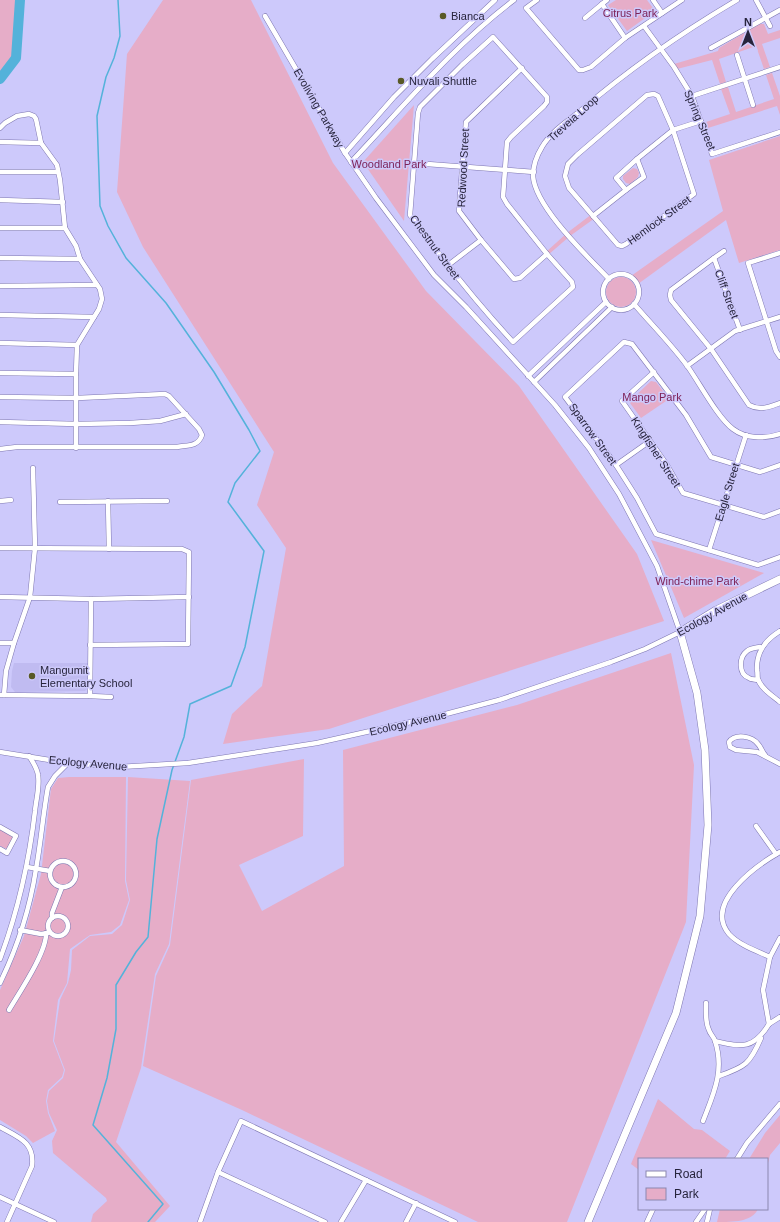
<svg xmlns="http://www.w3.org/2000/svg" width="780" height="1222" font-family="Arial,sans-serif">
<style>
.built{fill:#c0bbf1}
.green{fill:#e6adc8}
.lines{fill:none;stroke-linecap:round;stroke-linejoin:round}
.stream{stroke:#54b2da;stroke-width:1.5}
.river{stroke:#54b2da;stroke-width:10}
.street-casing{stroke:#7e77b1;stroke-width:5.5}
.secondary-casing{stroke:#7e77b1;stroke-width:8}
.street{stroke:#fff;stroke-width:4.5}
.secondary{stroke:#fff;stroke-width:7}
.poi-dot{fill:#595926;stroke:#cdc9fb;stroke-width:1.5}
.labels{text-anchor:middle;stroke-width:3;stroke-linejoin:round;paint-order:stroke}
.park-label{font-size:11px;fill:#7e2358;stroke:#cdc9fb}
.poi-label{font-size:11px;fill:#27243c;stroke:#cdc9fb;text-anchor:start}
.street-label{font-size:11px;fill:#27243c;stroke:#cdc9fb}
</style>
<rect width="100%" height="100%" fill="#cdc9fb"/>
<!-- built -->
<path class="built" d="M14 663H88V688L85 691 15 692 11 687 12 671Z"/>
<!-- green -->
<g class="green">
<path d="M0 0H20L16 58 0 79Z"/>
<path d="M163 0H251L333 163 426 291 519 386 637 554 664 621 329 729 223 744 232 714 262 686 286 548 257 505 274 452 143 247 117 192 127 54Z"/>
<path d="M616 0H647L655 11 627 31 608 5Z"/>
<path d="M759 24H764L768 34 780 30V38L762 44 770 67 764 69 756 46 719 59 726 82 720 84 712 60 677 69 674 64 718 51 719 48Z"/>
<path d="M772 73 780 96V115L777 106 708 128 706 122 730 114 721 89 728 87 736 112 774 99 766 75Z"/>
<path d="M414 105 404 221 363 162Z"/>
<path d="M780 136V250L739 263 726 220 638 284 631 276 723 211 709 160Z"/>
<path d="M633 168 637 169 639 173 638 177 630 184 626 183 623 179V176Z"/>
<path d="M592 214 595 218 570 236 548 255 546 252 567 233Z"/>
<circle cx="621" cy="292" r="15"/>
<path d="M651 381 656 382 669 399 641 418 630 403 631 400Z"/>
<path d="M651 540 764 573 684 618Z"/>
<path d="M671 653 694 765 686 922 567 1222H478L242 1110 143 1066 156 976 170 945 191 780 304 759 303 836 239 865 262 911 344 866 343 750 517 705Z"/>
<path d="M69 777H126L125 881 129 900 120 925 111 932 90 935 70 949 67 983 58 1000 53 1041 64 1070 62 1077 48 1090 46 1101 48 1113 55 1131 33 1143 26 1136 0 1120V990L24 936 41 874 51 789 58 778Z"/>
<path d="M128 777 190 781 169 944 155 974 141 1068 116 1142 170 1206 155 1222H91L93 1214 107 1201 106 1198 53 1153 52 1141 57 1130 49 1113 47 1101 49 1091 63 1078 65 1070 54 1041 60 1000 68 983 71 970 72 950 90 936 112 934 122 925 130 900 126 880Z"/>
<path d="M0 829 14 836 7 849 0 846Z"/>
<path d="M658 1099 694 1129 702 1130 730 1151 725 1159H639V1170L631 1164Z"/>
<path d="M780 1115V1143L770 1155 767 1167V1159H749L765 1133Z"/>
<path d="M720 1209H758C752 1222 733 1222 717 1222Z"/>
</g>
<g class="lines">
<!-- stream -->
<path class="stream" d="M118 0 120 36 114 58 106 77 97 116 100 206 108 226 126 258 166 303 214 372 249 430 260 451 235 483 228 502 264 551 245 647 231 686 190 704 184 737 172 770 157 839 148 937 136 952 116 985V1029L107 1078 93 1125 163 1204 148 1222"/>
<!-- river -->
<path class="river" d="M0 79 16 58 20 0"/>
<defs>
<g id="street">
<path d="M537 0 526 8 579 70H583L591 67 625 38 682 0"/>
<path d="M607 0 602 4 625 38"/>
<path d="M653 0 662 13"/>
<path d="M756 0 770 26"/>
<path d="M585 18 602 4"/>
<path d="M644 26 674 67 692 96 712 154 780 132"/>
<path d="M493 37 547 97V102L544 106 511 137 507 142 503 197 507 204 547 254 572 282 573 287 513 342C476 302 442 259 410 215L418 113 420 107 462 65Z"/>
<path d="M711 48 780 10"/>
<path d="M737 55 753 105"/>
<path d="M522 68 466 122 459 208V211L481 240 514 279 520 278 547 254"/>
<path d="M654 94 658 96 673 130 694 194 626 244 622 246 618 245 569 188 565 176 568 164 577 155 647 95Z"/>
<path d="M692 96 780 67"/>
<path d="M0 128 5 123 17 116 29 114 34 116 36 119 41 143 57 165 60 180 65 228 76 246 80 259 100 289 102 299 99 309 77 345 76 374"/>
<path d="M0 142 41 143"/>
<path d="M345 153 394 97 432 59 495 0"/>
<path d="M351 162C403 107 453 46 514 0"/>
<path d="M414 163 534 172"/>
<path d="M0 172H58"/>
<path d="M626 190 644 177 637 159"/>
<path d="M0 200 63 202"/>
<path d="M593 216 626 190 616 178 637 159 673 130 701 121"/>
<path d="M0 228H65"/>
<path d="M780 253 748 263 776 351 780 357"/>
<path d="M0 258 80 259"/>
<path d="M714 258 724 251"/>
<path d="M447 266 481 240"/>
<circle cx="621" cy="292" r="18"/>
<path d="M609 279C588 257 535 207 533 176 533 166 537 155 542 147 550 133 566 122 579 112 628 70 681 33 737 0"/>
<path d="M0 286 97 285"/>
<path d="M634 304C652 325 672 345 688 367 700 384 718 418 733 429 746 439 765 439 780 434"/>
<path d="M0 315 94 317"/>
<path d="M740 330 714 258 671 290 670 295 671 300 711 349 749 405C760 411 769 407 780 403"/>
<path d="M0 343 77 345"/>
<path d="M687 366 735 331 780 317"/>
<path d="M654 372 622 401 667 465 683 493 764 517 780 511"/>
<path d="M0 373 76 374V448"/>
<path d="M528 376 606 302"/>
<path d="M534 382 612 307"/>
<path d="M0 397 77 398 165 394 169 396 199 429 202 435C198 447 188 445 177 447H17L0 449"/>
<path d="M0 422 77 424 130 423 160 421 186 414"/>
<path d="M616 465 650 441"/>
<path d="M780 465 760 472 711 457 686 415 632 344 624 342 565 397 616 465 637 498 656 534 758 565 780 557"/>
<path d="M0 501 11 500"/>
<path d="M108 501 109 549"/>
<path d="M60 502 167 501"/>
<path d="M0 548 182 549 189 552 188 644 90 645"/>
<path d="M709 550 746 435"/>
<path d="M0 597 91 599 189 597"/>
<path d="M780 631C765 640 756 652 757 670 758 673 757 677 758 679 761 689 773 696 780 702"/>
<path d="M0 643H14"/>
<path d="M758 680C756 679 751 680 749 678 738 674 739 657 747 651 751 648 755 648 760 647L761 648"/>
<path d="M0 695 90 696 111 697"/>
<path d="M4 695 6 671 14 643 30 597 35 548 33 468"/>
<path d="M90 696 91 599"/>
<path d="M0 752 68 763 119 767 188 763 317 743 442 715 499 700 611 662 645 649 680 632 657 566 619 494 589 448 555 405 466 307 434 275 376 198 345 153 265 16"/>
<path d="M765 755C762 752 761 747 758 744 752 736 735 733 729 742L730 747 736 750 757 752 780 764"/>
<path d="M756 826 776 854"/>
<path d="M0 827 16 836 7 853 0 849"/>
<circle cx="63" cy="874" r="13"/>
<path d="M27 867 50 871"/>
<circle cx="58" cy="926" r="10"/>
<path d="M52 918V913L62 887"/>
<path d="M20 930 41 934 48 933"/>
<path d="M780 938 770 957 763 990 769 1024 780 1017"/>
<path d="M770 957C757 951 739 945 729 934 703 903 757 865 780 852"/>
<path d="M0 959C18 911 29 862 35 811 36 800 40 786 38 775 37 768 33 762 29 756"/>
<path d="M0 983C17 948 30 908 36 869 41 842 43 814 48 787L55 776 68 763"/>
<path d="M9 1010C19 993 47 952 46 933"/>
<path d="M715 1041C742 1047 753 1050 769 1024"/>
<path d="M719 1076C745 1067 750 1064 761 1038"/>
<path d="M703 1121C713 1095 725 1071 715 1041 714 1037 710 1034 709 1030 705 1022 706 1012 706 1003"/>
<path d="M0 1127C18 1137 35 1142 32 1166L7 1222"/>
<path d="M737 1159 747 1143 780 1104"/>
<path d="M218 1172 325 1222"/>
<path d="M0 1197 54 1222"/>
<path d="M200 1222 218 1172 241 1121 455 1222"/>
<path d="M341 1222 366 1180"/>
<path d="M406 1222 416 1203"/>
<path d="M647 1222 653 1209"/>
<path d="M696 1222 705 1209"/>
<path d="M707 1222 710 1209"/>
</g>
<path id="secondary" d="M588 1222 676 1013 700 916 708 825 705 750 697 693 680 632 716 610 780 579"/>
</defs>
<!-- street casing -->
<use href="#street" class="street-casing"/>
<!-- secondary casing -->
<use href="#secondary" class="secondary-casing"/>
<!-- street -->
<use href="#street" class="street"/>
<!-- secondary -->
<use href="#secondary" class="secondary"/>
</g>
<!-- markers -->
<g class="poi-dot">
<circle cx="443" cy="16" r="4"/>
<circle cx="401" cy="81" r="4"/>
<circle cx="32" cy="676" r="4"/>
</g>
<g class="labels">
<!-- park labels -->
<g class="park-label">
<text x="630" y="17">Citrus Park</text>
<text x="389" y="168">Woodland Park</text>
<text x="652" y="401">Mango Park</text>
<text x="697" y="585">Wind-chime Park</text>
</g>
<!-- poi labels -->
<g class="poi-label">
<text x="451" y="20">Bianca</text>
<text x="409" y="85">Nuvali Shuttle</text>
<text x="40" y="674">Mangumit<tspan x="40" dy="13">Elementary School</tspan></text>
</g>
<!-- street labels -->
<g class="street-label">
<text transform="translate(319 108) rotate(60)" y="4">Evoliving Parkway</text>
<text transform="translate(573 118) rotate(-42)" y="4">Treveia Loop</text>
<text transform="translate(700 120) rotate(67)" y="4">Spring Street</text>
<text transform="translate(463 168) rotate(-87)" y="4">Redwood Street</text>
<text transform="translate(659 220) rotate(-36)" y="4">Hemlock Street</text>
<text transform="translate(435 247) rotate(54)" y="4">Chestnut Street</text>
<text transform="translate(727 294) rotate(70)" y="4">Cliff Street</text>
<text transform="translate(593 434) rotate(54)" y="4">Sparrow Street</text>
<text transform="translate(656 452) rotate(57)" y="4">Kingfisher Street</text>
<text transform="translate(727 492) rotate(-73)" y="4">Eagle Street</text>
<text transform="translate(712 614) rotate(-29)" y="4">Ecology Avenue</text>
<text transform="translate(408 723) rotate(-13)" y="4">Ecology Avenue</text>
<text transform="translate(88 763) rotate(5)" y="4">Ecology Avenue</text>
</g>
</g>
<!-- legend -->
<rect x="638" y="1158" width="130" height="52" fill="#cdc9fb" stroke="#8b87af"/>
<rect x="646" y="1171" width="20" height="6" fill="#ffffff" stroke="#8b87af"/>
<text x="674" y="1178" font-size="12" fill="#27243c">Road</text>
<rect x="646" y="1188" width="20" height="12" fill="#e6adc8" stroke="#8b87af"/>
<text x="674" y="1198" font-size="12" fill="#27243c">Park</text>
<!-- north arrow -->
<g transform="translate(748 32)" stroke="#cdc9fb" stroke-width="3" paint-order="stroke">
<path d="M0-3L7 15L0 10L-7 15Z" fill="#27243c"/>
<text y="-6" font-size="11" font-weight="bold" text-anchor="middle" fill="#27243c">N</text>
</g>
</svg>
